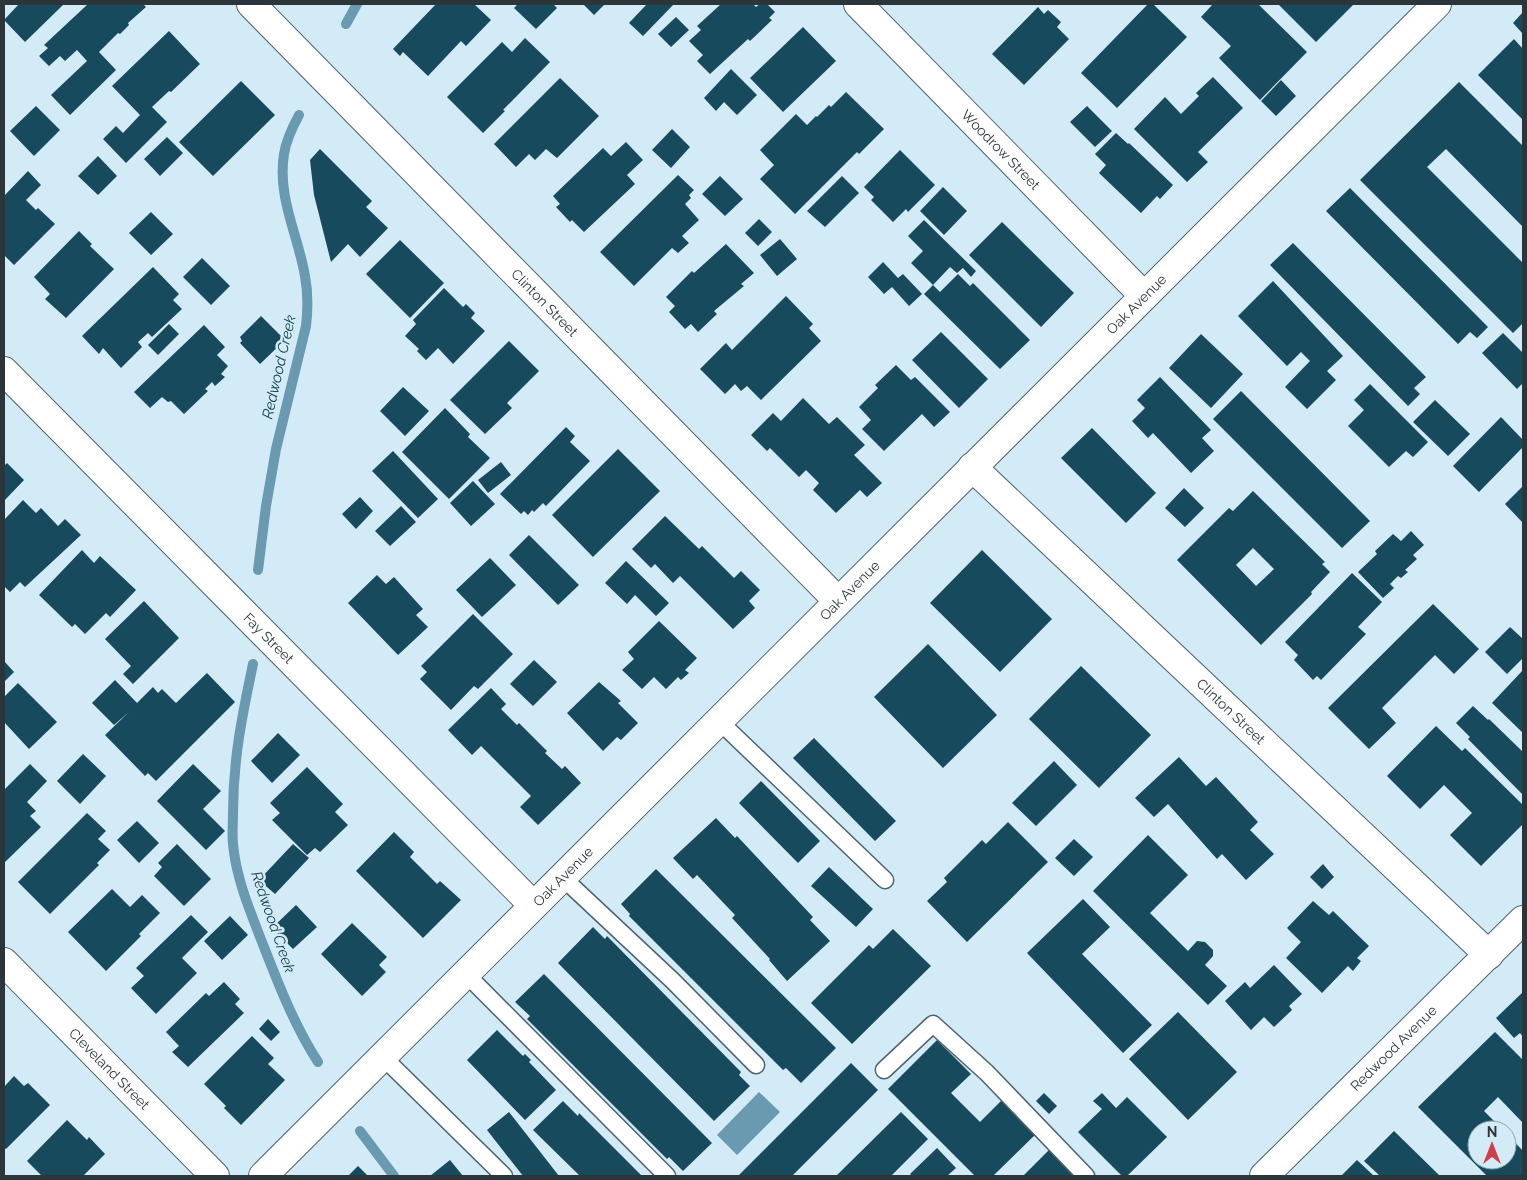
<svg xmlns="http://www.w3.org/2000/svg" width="1527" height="1180" font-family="Raleway,sans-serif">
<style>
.water{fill:#699aaf}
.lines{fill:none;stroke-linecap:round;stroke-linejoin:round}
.stream{stroke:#699aaf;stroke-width:10}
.building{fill:#174a5c;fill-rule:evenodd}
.lane-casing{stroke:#4d636d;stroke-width:19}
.street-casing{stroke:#4d636d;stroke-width:30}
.lane{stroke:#fff;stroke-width:16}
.street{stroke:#fff;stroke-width:28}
.labels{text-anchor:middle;stroke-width:5;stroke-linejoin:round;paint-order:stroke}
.street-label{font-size:14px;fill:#2c363a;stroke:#d2ebf6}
.water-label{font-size:15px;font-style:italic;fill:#174353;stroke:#d2ebf6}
</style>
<rect width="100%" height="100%" fill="#d2ebf6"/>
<!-- water -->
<path class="water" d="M759 1092 780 1112 737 1155 717 1135Z"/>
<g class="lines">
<!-- stream -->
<g class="stream">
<path d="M346 24 357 4"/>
<path d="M258 570 266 506 276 449 306 326C308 309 308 292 305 276 298 235 277 197 284 154 286 140 292 128 299 115"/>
<path d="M253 664C242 716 233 760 233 814 233 824 232 834 233 844 236 878 250 911 262 942 278 983 294 1025 318 1062"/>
<path d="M360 1131 394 1176"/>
</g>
</g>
<!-- building -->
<g class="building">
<path d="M19 4H64L25 42 4 20Z"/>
<path d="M88 4H143L146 7 128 23 129 25 120 34 118 33 99 52 116 70 70 115 51 95 87 61 77 50 65 61 60 56 49 66 39 56 48 48 44 45Z"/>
<path d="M436 4H474L491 20 466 46 461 41 428 76 403 52 400 56 393 49Z"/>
<path d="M518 4H553L557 8 536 29 514 8Z"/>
<path d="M583 4H605L594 15Z"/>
<path d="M647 4H674L643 36 629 23Z"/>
<path d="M721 4H753L756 7 760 4H767L775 12 769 18 772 20 750 41 748 39 710 74 697 61 703 55 689 41 701 30 697 26Z"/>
<path d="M1148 4H1153L1187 37 1117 108 1081 73Z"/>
<path d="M1213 4H1258L1307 52 1260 100 1219 58 1231 46 1201 17Z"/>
<path d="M1278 4H1354L1316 42Z"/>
<path d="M1038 7 1044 14 1048 10 1061 22 1057 27 1069 39 1024 85 992 54Z"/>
<path d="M1523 12V34L1513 23Z"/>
<path d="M676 17 689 30 671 47 658 34Z"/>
<path d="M803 27 836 61 783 112 750 78Z"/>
<path d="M169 31 200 64 171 92 169 91 152 107 167 122 126 163 103 139 116 126 123 133 140 115 112 86Z"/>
<path d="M525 38 550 62 503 110 505 111 483 133 447 97 502 42 512 52Z"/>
<path d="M1514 39 1523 49V120L1478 75Z"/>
<path d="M731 69 757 95 737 115 724 102 716 111 704 98Z"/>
<path d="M1213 77 1243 108 1198 152 1208 162 1187 182 1134 129 1165 97 1181 114 1199 96 1196 93Z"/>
<path d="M560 78 599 116 557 158 546 149 535 160 529 154 516 167 494 144Z"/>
<path d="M1281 80 1296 96 1276 116 1261 101Z"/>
<path d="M241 81 275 115 213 176 179 142Z"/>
<path d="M1459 82 1523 146V227L1446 149 1427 167 1523 263V323L1513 333 1360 180Z"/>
<path d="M846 92 884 129 859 154 857 152 795 214 760 179 774 165 760 150 796 114 807 125 816 116 817 117 829 105 831 107Z"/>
<path d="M36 106 60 130 34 156 10 131Z"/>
<path d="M1087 106 1112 131 1095 147 1070 122Z"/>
<path d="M672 129 690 147 671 168 652 150Z"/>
<path d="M1116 133 1128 144 1129 143 1173 185 1160 199 1157 196 1141 213 1099 173 1106 165 1095 154Z"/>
<path d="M167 137 183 153 160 176 144 159Z"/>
<path d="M626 142 643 160 627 175 635 184 584 232 572 220 570 222 556 207 560 204 553 196 603 148 611 156Z"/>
<path d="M320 149 372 201 366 207 388 228 360 257 348 244 331 262 314 195 310 160Z"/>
<path d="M900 150 935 185 908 212 906 209 893 222 871 200 874 197 864 187Z"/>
<path d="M98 156 117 176 98 195 78 176Z"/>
<path d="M28 171 41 185 26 200 36 210 38 208 55 224 14 265 4 255V196Z"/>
<path d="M678 175 694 190 689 195 691 198 685 204 699 220 682 236 689 243 678 253 672 248 634 286 600 252Z"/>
<path d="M720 176 743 199 725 216 702 194Z"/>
<path d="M842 176 859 193 825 227 807 211Z"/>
<path d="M943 187 967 211 944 235 920 211Z"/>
<path d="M1350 188 1488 327 1477 338 1470 332 1458 344 1326 211Z"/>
<path d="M151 212 173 234 151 255 129 233Z"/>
<path d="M759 219 772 232 758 246 745 233Z"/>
<path d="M924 220 976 271 971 277 963 268 957 273 950 267 933 285 911 263 923 251 908 236Z"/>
<path d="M1002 222 1074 293 1041 327 969 255Z"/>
<path d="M79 231 92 244 90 246 114 269 66 318 45 299 50 294 34 277Z"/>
<path d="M780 239 797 259 777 276 760 255Z"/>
<path d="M400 240 444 283 410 318 366 274Z"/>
<path d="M1293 243 1426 377 1414 388 1420 394 1408 406 1270 265Z"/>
<path d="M726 244 754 273 741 284 744 286 714 311 717 314 698 332 691 324 685 329 669 312 675 306 666 297 692 271 694 273Z"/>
<path d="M202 258 230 286 211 305 183 277Z"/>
<path d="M883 262 898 278 903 274 922 294 909 306 892 287 884 294 868 277Z"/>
<path d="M153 267 179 294 173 300 182 309 152 337 148 333 138 342 142 347 121 368 103 348 99 354 82 336Z"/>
<path d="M958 274 970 286 973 283 1030 340 1000 369 924 294 933 285 940 292Z"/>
<path d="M1273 281 1343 356 1327 371 1336 380 1307 409 1285 387 1310 361 1301 352 1287 366 1238 316Z"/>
<path d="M444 288 463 307 466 304 475 313 471 318 485 331 453 364 438 348 426 360 417 351 419 349 405 336 416 324 413 320Z"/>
<path d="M786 296 813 324 809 328 821 341 761 400 747 386 741 391 735 384 725 394 700 369 726 343 732 350Z"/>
<path d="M261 316 285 340 260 364 240 343 242 341 240 337Z"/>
<path d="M169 324 179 334 158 355 148 345Z"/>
<path d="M204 325 225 347 217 355 228 366 221 374 225 377 215 386 212 382 205 389 208 391 184 414 171 401 168 402 162 397 150 408 134 392Z"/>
<path d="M941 332 988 379 959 408 912 360Z"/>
<path d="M1503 333 1523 353V383L1517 389 1482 353Z"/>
<path d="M1201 334 1243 374 1211 408 1169 368Z"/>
<path d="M509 341 539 371 507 403 512 408 485 434 450 400Z"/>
<path d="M896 365 911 380 915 377 950 412 934 427 922 414 884 451 862 429 871 420 859 407 878 388 875 385Z"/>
<path d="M1160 377 1211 430 1202 438 1214 451 1191 473 1153 433 1148 438 1132 421 1145 408 1137 400Z"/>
<path d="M1370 384 1428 442 1413 457 1406 451 1389 467 1348 426 1364 410 1354 400Z"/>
<path d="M403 387 429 411 405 436 380 411Z"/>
<path d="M1241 391 1370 521 1342 548 1213 419Z"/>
<path d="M803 398 829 424 837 417 865 445 854 455 882 483 867 497 860 490 836 513 813 490 819 483 806 470 799 477 770 448 767 451 751 435 773 413 781 421Z"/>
<path d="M1435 400 1470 434 1448 456 1413 422Z"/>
<path d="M445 408 470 434 468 437 490 458 449 499 402 452Z"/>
<path d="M1501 417 1523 440V447L1479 492 1453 466Z"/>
<path d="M566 427 575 436 570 442 590 461 546 506 543 503 534 512 532 510 528 515 524 511 521 514 500 494Z"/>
<path d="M1092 428 1156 493 1126 523 1061 458Z"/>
<path d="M618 449 660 491 593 557 552 515Z"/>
<path d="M393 451 438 499 418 518 372 471Z"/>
<path d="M501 462 511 475 488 493 478 480Z"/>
<path d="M4 463 5 465 7 463 24 480 4 501Z"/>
<path d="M473 481 495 504 471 526 450 503Z"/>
<path d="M1523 486V523L1505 504Z"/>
<path d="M1184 488 1204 508 1185 527 1165 508Z"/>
<path d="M1253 491 1325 562 1322 564 1330 572 1311 592 1312 594 1261 645 1177 560 1229 508 1233 511ZM1253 548 1274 569 1256 586 1236 565Z"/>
<path d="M360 497 373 511 356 529 342 514Z"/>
<path d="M23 500 36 513 41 508 58 526 65 519 81 535 25 587 20 582 10 592 4 586V520Z"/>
<path d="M401 506 416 522 390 546 375 531Z"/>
<path d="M665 516 699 549 702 546 734 578 741 571 760 590 749 601 755 608 733 629 680 576 673 583 655 564 651 568 632 549Z"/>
<path d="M1411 531 1424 545 1413 555 1417 559 1405 570 1408 572 1401 578 1398 576 1390 584 1394 588 1383 598 1358 572 1377 554 1375 551 1393 534 1401 541Z"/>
<path d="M529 535 579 585 558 605 509 555Z"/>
<path d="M82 550 94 563 100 556 136 590 110 617 106 613 85 634 75 624 72 627 39 595Z"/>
<path d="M982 550 1052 619 1000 672 930 603Z"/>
<path d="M490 558 516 585 482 617 456 590Z"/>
<path d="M626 561 669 603 656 616 635 595 627 604 605 583Z"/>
<path d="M1352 573 1382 602 1358 627 1366 634 1321 680 1317 676 1313 680 1294 660 1298 655 1285 642Z"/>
<path d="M377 575 386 584 394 577 423 609 416 615 428 627 398 655 348 603Z"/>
<path d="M144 601 179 638 133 684 123 674 131 666 105 639Z"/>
<path d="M1433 604 1479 649 1454 674 1435 655 1382 708 1396 723 1369 749 1328 708Z"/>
<path d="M473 614 513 654 478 689 474 686 451 710 420 679 427 672 421 666Z"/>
<path d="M659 621 697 658 685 670 689 673 681 680 678 677 666 689 654 677 642 689 622 670 634 659 628 652Z"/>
<path d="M1510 627 1523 639V658L1507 674 1485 652Z"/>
<path d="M928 644 997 715 943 768 874 697Z"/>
<path d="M534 660 557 682 533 706 510 684Z"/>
<path d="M4 661 14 672 4 682Z"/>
<path d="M1081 666 1151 735 1099 788 1029 719Z"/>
<path d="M1523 670V733L1492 703Z"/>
<path d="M207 673 235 702 156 781 148 773 145 776 105 735 129 712 114 725 92 703 115 680 137 703 153 687 158 693 162 689 176 703Z"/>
<path d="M599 682 621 701 618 703 638 723 621 740 617 737 603 751 567 713Z"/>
<path d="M18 683 57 722 29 749 4 722V697Z"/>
<path d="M491 688 506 704 501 709 517 725 519 723 547 751 545 753 562 769 565 766 581 783 538 825 520 807 531 796 481 746 472 755 448 730Z"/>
<path d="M1473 706 1488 720 1489 719 1523 752V795L1468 739 1470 737 1456 723Z"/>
<path d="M1436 726 1462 751 1465 748 1523 805V824L1481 866 1450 835 1472 813 1444 785 1420 809 1387 776Z"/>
<path d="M278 733 300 755 272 783 251 761Z"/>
<path d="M814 738 896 821 875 841 793 758Z"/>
<path d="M83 754 106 776 80 804 57 781Z"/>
<path d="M1179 757 1206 786 1216 777 1258 822 1250 830 1274 854 1246 880 1222 854 1217 859 1168 804 1154 817 1135 798Z"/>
<path d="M1054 761 1077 785 1036 826 1012 803Z"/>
<path d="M30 764 47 781 27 802 36 811 30 816 41 827 4 863V790Z"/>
<path d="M193 764 221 791 203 809 225 831 206 850 157 801Z"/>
<path d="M307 767 343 804 335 812 348 825 320 852 315 848 307 855 272 820 280 813 270 803Z"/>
<path d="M761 781 820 841 798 863 739 803Z"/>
<path d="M87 813 106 831 98 839 110 850 97 863 99 865 50 914 18 882Z"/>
<path d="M716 818 735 838 737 836 813 917 810 920 830 941 787 981 769 960 770 959 732 918 735 915 697 875 693 879 673 858Z"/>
<path d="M137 821 159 843 139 863 117 840Z"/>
<path d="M1008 822 1048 862 967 942 927 901 947 882 944 878 982 840 986 844Z"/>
<path d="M394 832 414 852 410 857 437 884 440 881 461 900 423 938 356 871Z"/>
<path d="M1148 835 1188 875 1150 913 1188 951 1197 941 1205 942 1213 950V956L1205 965 1227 986 1208 1005 1093 891Z"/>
<path d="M1074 839 1093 857 1074 876 1055 858Z"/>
<path d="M177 844 211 879 184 906 154 876 162 867 158 863Z"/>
<path d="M293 844 309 858 275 894 259 880Z"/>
<path d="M1323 864 1334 877 1322 889 1310 877Z"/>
<path d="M829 867 873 909 856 927 811 886Z"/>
<path d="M656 869 836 1048 801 1083 786 1068 783 1070 629 916 630 914 621 904Z"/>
<path d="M112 889 130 907 142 895 160 913 139 934 141 936 106 971 68 932Z"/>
<path d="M1083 899 1110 927 1082 954 1152 1025 1123 1053 1027 953Z"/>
<path d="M1313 901 1329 915 1333 911 1369 946 1357 958 1361 961 1353 971 1348 966 1322 993 1286 958 1301 942 1287 928Z"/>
<path d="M296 905 317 927 293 949 272 928Z"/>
<path d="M191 915 208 932 182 958 197 973 156 1014 131 988 144 976 136 968Z"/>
<path d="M230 916 248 935 222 960 204 941Z"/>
<path d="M352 923 387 957 379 965 386 972 362 996 321 954Z"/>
<path d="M593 927 605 939 607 936 741 1072 739 1075 750 1086 714 1121 558 963Z"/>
<path d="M893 929 931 966 852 1044 811 1003 869 945 873 949Z"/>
<path d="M1274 965 1302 994 1289 1006 1292 1010 1274 1027 1264 1017 1251 1030 1225 1001 1245 982 1250 988Z"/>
<path d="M544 974 712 1143 683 1171 669 1157 667 1159 527 1019 530 1016 515 1002Z"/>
<path d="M224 982 240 999 235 1004 244 1013 188 1067 172 1052 179 1046 166 1032 206 993 209 996Z"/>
<path d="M1523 992V1037L1520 1033 1514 1038 1496 1018Z"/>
<path d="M1178 1012 1237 1072 1188 1120 1129 1059Z"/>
<path d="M268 1019 280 1032 271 1041 259 1029Z"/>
<path d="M497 1030 523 1056 525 1054 531 1060 529 1062 556 1090 525 1120 467 1060Z"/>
<path d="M1495 1032 1523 1060V1123L1498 1097 1484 1111 1503 1130H1477V1160H1507V1134L1523 1151V1176H1487L1418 1107Z"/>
<path d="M252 1036 274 1058 268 1064 285 1080 241 1125 224 1108 226 1106 204 1084Z"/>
<path d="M937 1040 971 1074 951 1093 980 1122 1004 1098 1038 1132 993 1176H975L888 1089Z"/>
<path d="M851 1063 878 1090 792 1176H738Z"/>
<path d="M14 1076 24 1086 28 1083 50 1105 6 1149 4 1148V1087Z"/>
<path d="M1044 1093 1057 1106 1049 1114 1036 1101Z"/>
<path d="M1102 1093 1116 1108 1127 1097 1167 1137 1127 1176H1122L1078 1132 1102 1109 1093 1101Z"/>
<path d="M563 1101 578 1116 579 1113 642 1176H580L533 1130Z"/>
<path d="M509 1112 559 1176H523L487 1130Z"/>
<path d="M901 1112 928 1139 891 1176H836Z"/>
<path d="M67 1120 87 1140 89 1137 105 1154 83 1176H42L27 1161Z"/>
<path d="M1394 1131 1440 1176H1380L1364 1161Z"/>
<path d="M937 1148 956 1168 947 1176H912L910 1174Z"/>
<path d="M1049 1150 1074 1176H1023Z"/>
<path d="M450 1160 463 1176H430Z"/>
<path d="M1357 1160 1374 1176H1341Z"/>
<path d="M358 1166 368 1176H348Z"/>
</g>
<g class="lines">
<defs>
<g id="lane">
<path d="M719 721 885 880"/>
<path d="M562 877 673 981 756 1065"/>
<path d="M466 974 667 1176"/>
<path d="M383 1057 504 1176"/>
<path d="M884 1070 933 1024 987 1073 1086 1176"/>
</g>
<g id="street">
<path id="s1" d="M251 4 838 601"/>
<path id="s2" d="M858 4 1144 296"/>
<path id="s3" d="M4 371 533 905"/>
<path id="s4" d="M972 467 1489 955"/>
<path id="s5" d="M4 962 215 1176"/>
<path id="s6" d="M263 1176 1437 4"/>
<path id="s7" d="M1264 1176 1523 920"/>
</g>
</defs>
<!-- lane casing -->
<use href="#lane" class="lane-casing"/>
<!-- street casing -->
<use href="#street" class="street-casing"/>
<!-- lane -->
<use href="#lane" class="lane"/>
<!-- street -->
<use href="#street" class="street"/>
</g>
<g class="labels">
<!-- street labels -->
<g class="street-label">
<text dy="5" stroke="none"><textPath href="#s2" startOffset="204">Woodrow Street</textPath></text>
<text dy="5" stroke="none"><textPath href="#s1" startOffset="419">Clinton Street</textPath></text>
<text dy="5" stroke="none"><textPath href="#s6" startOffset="1234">Oak Avenue</textPath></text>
<text dy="5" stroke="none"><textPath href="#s6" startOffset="829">Oak Avenue</textPath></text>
<text dy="5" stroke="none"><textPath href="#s3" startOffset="376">Fay Street</textPath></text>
<text dy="5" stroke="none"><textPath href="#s4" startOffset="356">Clinton Street</textPath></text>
<text dy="5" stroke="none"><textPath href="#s6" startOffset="424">Oak Avenue</textPath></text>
<text dy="5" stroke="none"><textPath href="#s7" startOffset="182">Redwood Avenue</textPath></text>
<text dy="5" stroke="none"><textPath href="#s5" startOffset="150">Cleveland Street</textPath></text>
</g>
<!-- water labels -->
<g class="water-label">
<text transform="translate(279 367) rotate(-77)" y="5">Redwood Creek</text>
<text transform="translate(273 922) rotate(71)" y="5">Redwood Creek</text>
</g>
</g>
<!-- border -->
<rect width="1527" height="1180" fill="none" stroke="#2c363a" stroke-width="10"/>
<!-- north arrow -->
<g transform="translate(1492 1145)"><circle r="24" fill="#d2ebf6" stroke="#90a3ab"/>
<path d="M0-4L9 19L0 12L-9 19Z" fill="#cf3f47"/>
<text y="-8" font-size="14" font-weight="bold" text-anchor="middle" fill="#2c363a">N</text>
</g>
</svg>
